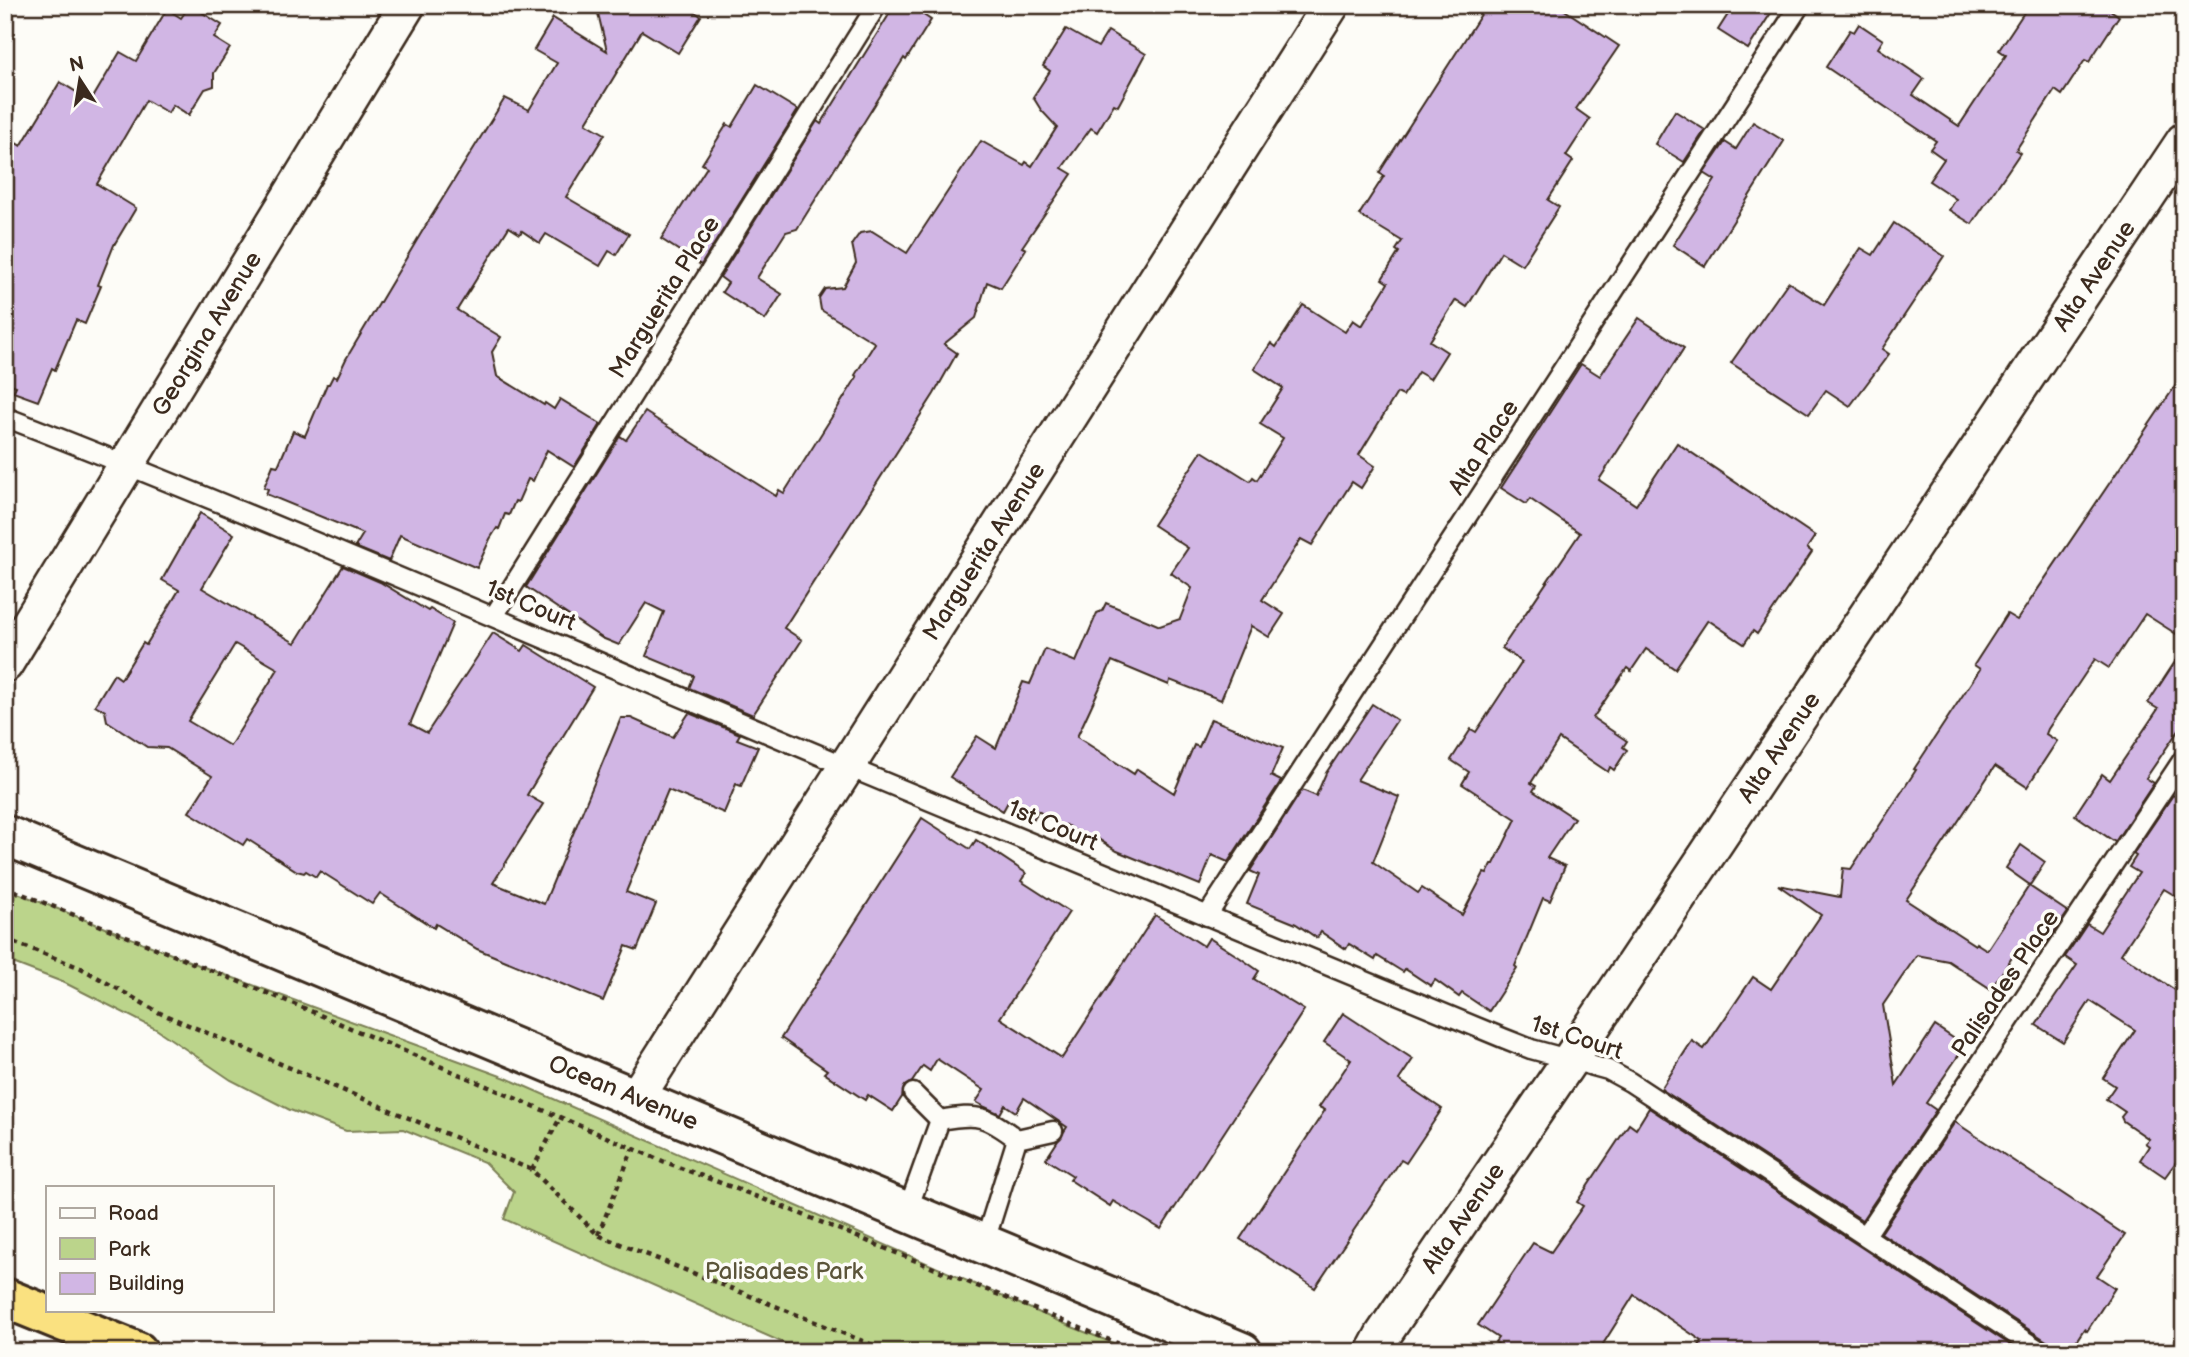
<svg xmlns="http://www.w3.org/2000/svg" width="2189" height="1357" font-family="'Balsamiq Sans',sans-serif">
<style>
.green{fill:#bbd48b;stroke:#7b7f54;stroke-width:2}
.building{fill:#d1b6e4;stroke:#3b2a1e;stroke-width:2;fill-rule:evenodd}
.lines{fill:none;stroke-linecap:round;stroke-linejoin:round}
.lane-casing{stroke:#3b2a1e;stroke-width:23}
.street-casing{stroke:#3b2a1e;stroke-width:40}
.secondary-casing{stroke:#3b2a1e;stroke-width:44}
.highway-casing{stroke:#3b2a1e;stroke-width:44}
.path{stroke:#3b2a1e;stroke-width:4.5;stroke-dasharray:5 5;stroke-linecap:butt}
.lane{stroke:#fdfcf7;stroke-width:18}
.street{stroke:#fdfcf7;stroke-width:35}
.secondary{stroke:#fdfcf7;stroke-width:38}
.highway{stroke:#fae180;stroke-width:38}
.labels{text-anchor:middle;stroke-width:7;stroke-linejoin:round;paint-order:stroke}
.street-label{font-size:24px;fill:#3b2a1e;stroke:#fdfcf7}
.park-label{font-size:24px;fill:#5b5439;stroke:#fdfcf7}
</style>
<rect width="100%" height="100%" fill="#fdfcf7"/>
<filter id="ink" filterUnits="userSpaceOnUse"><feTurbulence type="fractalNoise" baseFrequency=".0143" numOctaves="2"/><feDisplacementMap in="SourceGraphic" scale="14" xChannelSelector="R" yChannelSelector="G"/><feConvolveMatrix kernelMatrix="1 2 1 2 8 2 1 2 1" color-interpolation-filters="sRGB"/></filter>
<g filter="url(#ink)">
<!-- green -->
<path class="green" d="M5 888 209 969 506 1078 1072 1327 1136 1352H804L504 1219 514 1192 484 1162 403 1129 346 1131 290 1110 231 1080 156 1029 65 983 5 960Z"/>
<!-- building -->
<g class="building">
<path d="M190 5 222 25 214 38 230 48 214 73V86L205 89 189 115 173 105 168 113 146 100 97 184 136 208 114 245 98 285 101 286 85 324 76 320 55 370 52 368 38 401 13 392 16 386 5 382V136L21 146 60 82 91 101 120 52 136 61 167 9 181 18Z"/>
<path d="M596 5H684L701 16 678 53 642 31 586 123 605 134 566 197 629 234 616 255 609 251 600 266 546 234 540 243 522 231 520 234 509 227 457 310 501 337 492 352 497 376 544 405 545 403 554 409 560 399 601 424 574 467 547 450 533 481 528 479 518 502 515 501 509 515 505 514 499 529 497 528 490 539 477 568 400 535 389 561 355 547 363 534 266 494 268 489 264 487 273 465 278 466 293 431 305 436 327 384H329L333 376 337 378 346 359 423 230 505 98 529 110 557 63 534 50 553 18 607 51Z"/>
<path d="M895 5H908L931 20 906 60 904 58 797 229 786 232 757 278 782 294 765 320 722 292 728 283 720 277 817 121 821 124Z"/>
<path d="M1487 5H1557L1619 46 1576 109 1590 119 1566 156 1573 161 1548 200 1559 207 1522 265 1501 252 1467 307 1456 300 1430 341 1447 352 1430 379 1418 372 1403 396 1397 393 1359 455 1375 466 1361 488 1352 482 1312 545 1301 539 1262 600 1284 614 1269 637 1251 626 1221 700 1170 680 1169 685 1112 661 1077 737 1134 774 1137 769 1174 793 1194 745 1199 747 1211 719 1283 748 1271 776 1281 781 1228 862 1212 855 1200 885 1117 851 1095 837 1092 842 1066 825 1064 828 1038 811 1034 819 1008 802 1003 811 950 777 977 736 996 748 1023 682 1030 684 1045 649 1076 662 1097 613 1102 611 1106 603 1160 626 1180 619 1192 588 1171 573 1188 548 1153 525 1202 451 1250 481 1253 477 1257 480 1283 438 1260 424 1283 388 1254 369 1271 343 1276 347 1303 305 1345 332 1353 320 1362 326 1388 283 1382 279 1399 252 1396 250 1402 241 1359 215 1384 176 1379 173Z"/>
<path d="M1734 5H1776L1748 49 1718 30Z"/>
<path d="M2029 5H2103L2119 16 2089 62 2085 60 2062 95 2055 90 2016 150 2020 153 1972 224 1949 210 1956 199 1929 181 1944 159 1930 149 1936 141 1826 67 1850 30 1854 32 1859 24 1883 40 1878 48 1924 79 1913 95 1959 126 2006 55 1999 50Z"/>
<path d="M1066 29 1098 47 1108 31 1146 54 1118 106 1114 104 1097 132 1091 128 1062 168 1072 174 1022 247 1026 249 1001 288 987 282 976 318 944 344 957 353 934 394 784 628 802 640 753 715 689 688 694 676 646 656 664 612 646 603 619 645 602 638 526 587 620 436 626 440 645 412 776 496 779 490 784 493 857 377 855 375 875 343 821 310 819 298 825 289 843 287 856 263 852 244 860 233 872 231 907 253 981 141 1024 165 1026 162 1032 166 1057 127 1041 110 1033 97 1050 71 1043 66Z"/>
<path d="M757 85 798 110 701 265 661 239 707 167 702 164 727 124 732 127Z"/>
<path d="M1675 111 1705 130 1684 162 1655 144Z"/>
<path d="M1753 122 1784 141 1705 266 1673 245 1715 180 1704 173 1725 142 1736 149Z"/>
<path d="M1894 223 1944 256 1882 349 1889 354 1850 406 1826 390 1809 414 1731 363 1788 282 1824 305 1861 248 1873 255Z"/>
<path d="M1639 318 1684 348 1599 480 1636 505 1677 443 1815 536 1807 548 1812 552 1757 634 1753 631 1744 644 1708 620 1675 669 1646 649 1631 671 1627 668 1593 718 1627 741 1623 747 1627 750 1614 770 1610 767 1608 772 1559 739 1531 783 1536 786 1533 791 1574 818 1547 858 1565 866 1550 901 1543 898 1515 966 1517 968 1489 1011 1462 993 1459 997 1435 980 1431 986 1405 969 1403 972 1377 956 1375 960 1349 944 1346 949 1321 932 1317 938 1296 924 1247 904 1259 875 1250 871 1302 790 1316 796 1326 773 1372 704 1397 720 1357 780 1399 797 1373 862 1418 893 1422 888 1462 915 1484 873 1487 874 1492 864H1494L1516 819 1462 784 1469 772 1451 760 1471 729 1476 732 1522 662 1502 648 1580 533 1530 499 1526 504 1501 488 1581 364 1600 376Z"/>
<path d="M2184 373V639L2145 614 2109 668 2095 659 2048 729 2046 734 2057 741 2027 787 1995 766 1906 900 1975 945 1976 943 1987 950 2029 886 2068 912 2046 944 2036 937 2025 954 2017 950 1991 989 1948 961 1917 955 1883 1005 1896 1085 1935 1026 1965 1046 1926 1103 1936 1110 1862 1220 1661 1089 1692 1041 1704 1049 1753 977 1771 989 1821 915 1778 885 1840 897 1843 868 1851 869 1916 770 1914 769 1980 669 1974 665 2007 614 2017 620Z"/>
<path d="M200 513 234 534 202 588 295 643 343 566 380 582 428 611 430 609 453 623 410 724 427 733 493 633 522 651 526 645 593 687 527 795 543 804 493 883 544 904 621 718H631L673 737 689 713 740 734 737 739 758 747 741 786 736 784 724 813 668 790 626 892 656 904 637 950 626 946 603 1001 477 949 436 924 434 928 380 893 372 904 320 871 316 877 306 871 304 873 297 871 247 839 243 845 189 812 212 776 167 748 147 747 107 721 105 711 95 705 114 674 121 679 143 643 146 645 179 590 162 580ZM235 644 278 669 230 746 188 721Z"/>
<path d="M2184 648V726L2182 725 2146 778 2154 783 2115 842 2075 815 2102 774 2110 780 2158 709 2148 703Z"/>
<path d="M2173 795 2184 802V901L2164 889 2121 954 2184 996V1151L2165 1177 2140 1160 2149 1146 2145 1143 2149 1139 2123 1121 2121 1117 2125 1112 2106 1099 2115 1086 2103 1078 2135 1030 2090 1001 2063 1042 2036 1025 2077 965 2065 957 2087 924 2100 932 2139 873 2129 867 2136 856 2133 854Z"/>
<path d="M922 818 970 849 976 840 1026 873 1021 881 1069 912 1000 1018 1062 1058 1155 915 1204 946 1209 938 1239 957 1259 971 1254 979 1304 1010 1161 1229 1113 1201 1110 1206 1070 1180 1073 1176 1046 1159 1067 1127 1024 1098 1016 1112 1005 1105 1000 1114 985 1107 976 1102 984 1090 937 1059 930 1071 923 1066 912 1082 905 1086 902 1097 893 1111 868 1095 865 1100 824 1073 827 1070 781 1038Z"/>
<path d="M2021 845 2045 862 2030 885 2006 868Z"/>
<path d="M1343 1013 1413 1059 1399 1080 1442 1109 1406 1163 1401 1160 1315 1288 1240 1239 1325 1110 1319 1107 1351 1060 1324 1042Z"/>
<path d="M1649 1108 2021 1352H1695L1702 1341 1634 1295 1598 1352H1510L1495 1342 1498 1338 1478 1325 1533 1243 1551 1252 1583 1206 1577 1202 1629 1124 1636 1129Z"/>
<path d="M1955 1122 2125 1235 2097 1276 2115 1288 2087 1331 2084 1329 2069 1352H2053L2048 1342 1881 1233Z"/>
</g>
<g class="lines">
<defs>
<g id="lane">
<path d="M5 417C289 527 567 650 848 767 1066 857 1284 948 1503 1038L1531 1049 1608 1070 1630 1082 2042 1352"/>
<path d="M494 616 877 5"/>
<path d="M1207 916 1800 5"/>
<path d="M913 1093 940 1120"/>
<path d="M1017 1139 1053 1131"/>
<path d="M908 1209 940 1120C979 1113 986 1116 1017 1139L985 1241"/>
<path d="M1866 1235 2184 758"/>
</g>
<g id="street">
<path id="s1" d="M5 664 407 5"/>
<path id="s2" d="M636 1098 1331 5"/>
<path id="s3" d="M1374 1352 1383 1335 1570 1060 2184 141"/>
</g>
<g id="secondary">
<path id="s4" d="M5 835C417 1008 831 1176 1242 1352"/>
</g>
<path id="highway" d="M5 1298 138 1352"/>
</defs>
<!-- lane casing -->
<use href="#lane" class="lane-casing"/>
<!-- street casing -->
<use href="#street" class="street-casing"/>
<!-- secondary casing -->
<use href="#secondary" class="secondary-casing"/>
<!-- highway casing -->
<use href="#highway" class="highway-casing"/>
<!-- path -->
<g class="path">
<path d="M5 887 287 1001 665 1162 779 1205 1139 1352"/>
<path d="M5 939 81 968 160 1013 532 1170 598 1235 890 1352"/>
<path d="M532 1170 560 1118"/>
<path d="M598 1235 633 1148"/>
</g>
<!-- lane -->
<use href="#lane" class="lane"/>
<!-- street -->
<use href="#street" class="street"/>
<!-- secondary -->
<use href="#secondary" class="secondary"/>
<!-- highway -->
<use href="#highway" class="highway"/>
</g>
</g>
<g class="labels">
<!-- street labels -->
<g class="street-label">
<text dy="8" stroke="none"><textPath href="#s3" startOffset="1295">Alta Avenue</textPath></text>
<text transform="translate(664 297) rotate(-58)" y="8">Marguerita Place</text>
<text dy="8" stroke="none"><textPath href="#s1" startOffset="387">Georgina Avenue</textPath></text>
<text transform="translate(1483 447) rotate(-57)" y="8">Alta Place</text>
<text dy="8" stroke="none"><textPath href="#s2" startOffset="648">Marguerita Avenue</textPath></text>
<text transform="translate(531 605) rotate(23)" y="8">1st Court</text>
<text dy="8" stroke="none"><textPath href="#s3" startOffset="728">Alta Avenue</textPath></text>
<text transform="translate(1053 825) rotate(23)" y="8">1st Court</text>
<text transform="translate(2005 983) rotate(-56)" y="8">Palisades Place</text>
<text transform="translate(1577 1037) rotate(18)" y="8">1st Court</text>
<text dy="8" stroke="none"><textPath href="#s4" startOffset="670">Ocean Avenue</textPath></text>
<text dy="8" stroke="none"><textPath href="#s3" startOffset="161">Alta Avenue</textPath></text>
</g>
<!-- park labels -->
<g class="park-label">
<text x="784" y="1279">Palisades Park</text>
</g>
</g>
<!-- margin -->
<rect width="2189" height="1357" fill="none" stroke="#fdfcf7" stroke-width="28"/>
<rect x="14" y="14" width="2161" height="1329" fill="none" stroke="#3b2a1e" stroke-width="2.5" filter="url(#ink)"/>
<!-- legend -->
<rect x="46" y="1186" width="228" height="126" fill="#fdfcf7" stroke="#afa8a0" stroke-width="2"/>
<rect x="60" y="1208" width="35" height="10" fill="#fdfcf7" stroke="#afa8a0" stroke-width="2"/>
<text x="108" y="1220" font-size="21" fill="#3b2a1e">Road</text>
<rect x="60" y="1238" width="35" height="21" fill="#bbd48b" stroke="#afa8a0" stroke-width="2"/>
<text x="108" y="1256" font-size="21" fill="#3b2a1e">Park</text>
<rect x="60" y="1273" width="35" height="21" fill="#d1b6e4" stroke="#afa8a0" stroke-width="2"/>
<text x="108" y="1290" font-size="21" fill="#3b2a1e">Building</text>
<!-- north arrow -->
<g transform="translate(80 80) rotate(348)" stroke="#fdfcf7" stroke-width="5" paint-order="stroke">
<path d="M0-5L12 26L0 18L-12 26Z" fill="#3b2a1e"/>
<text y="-10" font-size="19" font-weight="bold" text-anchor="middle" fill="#3b2a1e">N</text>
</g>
</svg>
